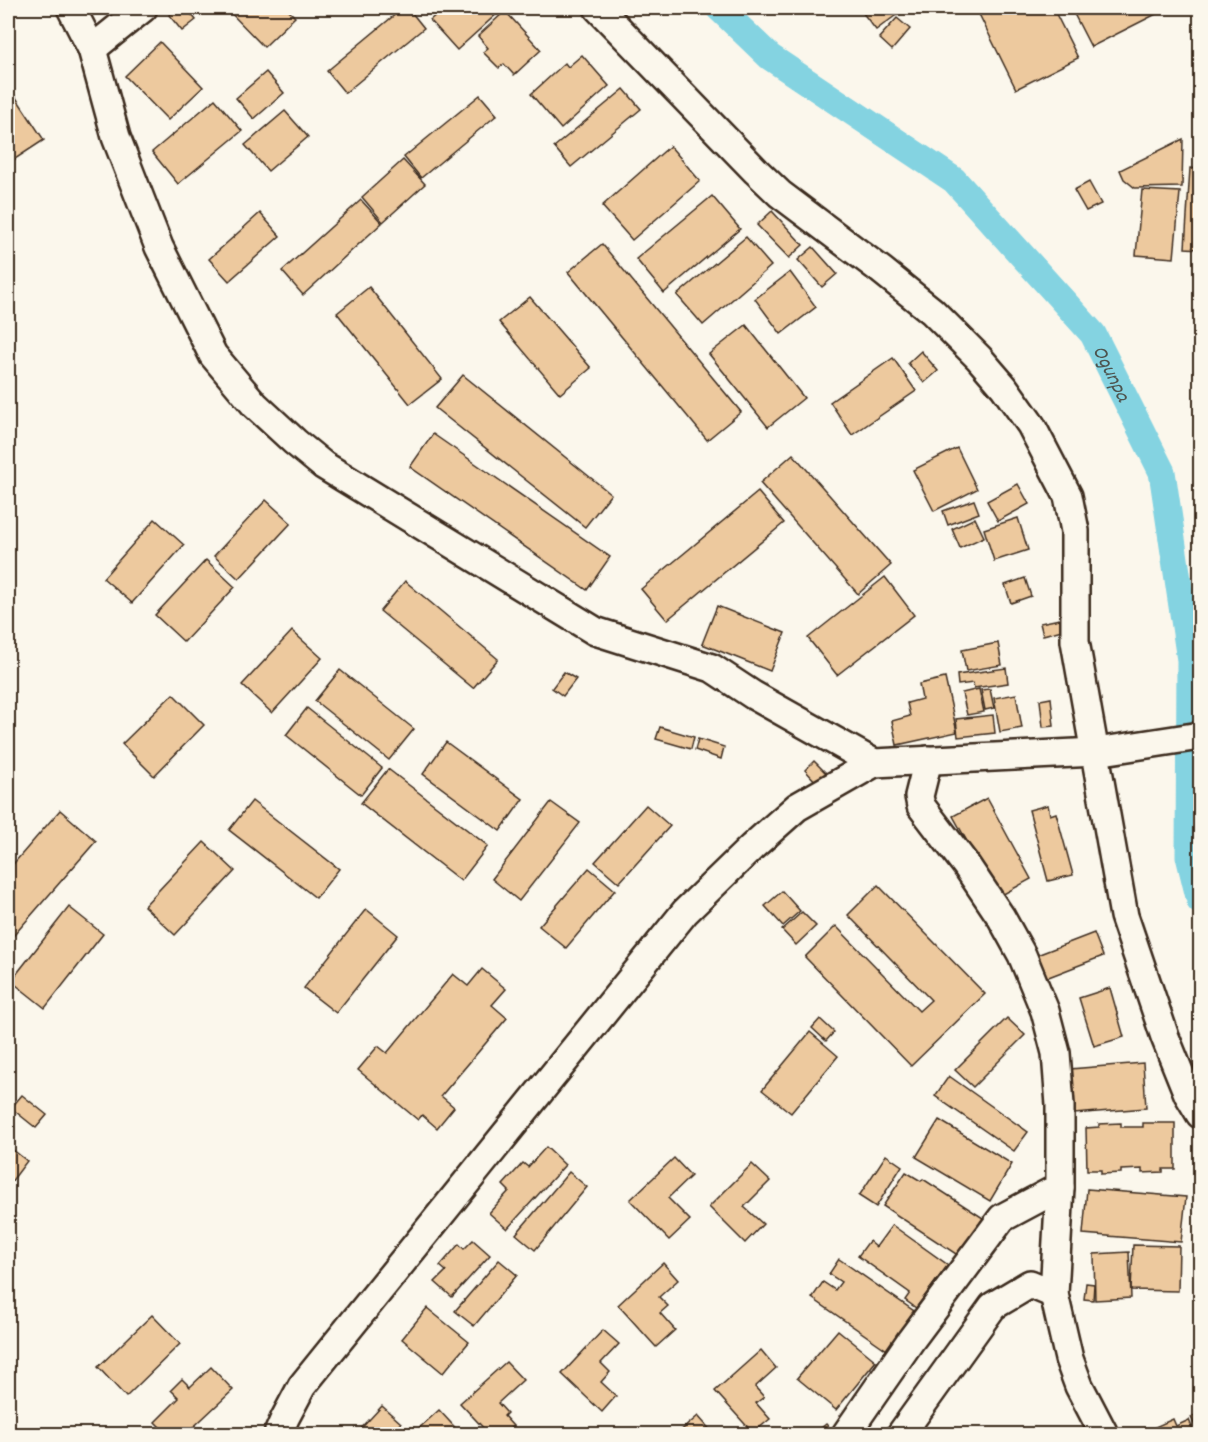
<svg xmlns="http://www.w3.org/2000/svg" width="1208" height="1442" font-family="Dekko,sans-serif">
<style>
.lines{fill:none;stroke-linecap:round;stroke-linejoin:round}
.canal{stroke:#84d3e1;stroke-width:27}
.building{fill:#edc99e;stroke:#3b2a1e;stroke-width:1.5}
.street-casing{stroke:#3b2a1e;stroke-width:32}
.street{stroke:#fbf7ec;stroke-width:27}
.labels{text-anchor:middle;stroke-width:6;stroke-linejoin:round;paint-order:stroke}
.water-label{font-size:21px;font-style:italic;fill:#4d544f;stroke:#fbf7ec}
</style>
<rect width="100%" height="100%" fill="#fbf7ec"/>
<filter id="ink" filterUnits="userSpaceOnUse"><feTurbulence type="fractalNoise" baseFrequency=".0167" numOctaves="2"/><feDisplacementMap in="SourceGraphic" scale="12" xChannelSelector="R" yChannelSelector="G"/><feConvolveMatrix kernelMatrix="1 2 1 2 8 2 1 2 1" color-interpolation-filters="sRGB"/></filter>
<g filter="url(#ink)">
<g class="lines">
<!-- canal -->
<path class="canal" id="s1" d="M719 8 770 57 954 180 1093 334 1162 472 1190 660 1189 856 1200 901"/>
</g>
<!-- building -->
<g class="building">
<path d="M178 8H186L196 20 182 31 169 15Z"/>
<path d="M226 8H286L295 17 264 47Z"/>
<path d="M403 8H408L424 28 345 93 327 71Z"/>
<path d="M444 8H498L501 10 457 50 430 20Z"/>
<path d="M859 8H901L903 10 876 30Z"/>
<path d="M976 8H1053L1078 58 1016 89Z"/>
<path d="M1071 8H1168L1091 47Z"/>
<path d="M505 11 541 50 514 75 504 64 499 68 483 52 488 48 478 36Z"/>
<path d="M897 18 910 29 892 50 879 38Z"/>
<path d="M160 42 203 87 168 120 125 76Z"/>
<path d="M582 55 609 86 561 129 531 94 565 63 568 67Z"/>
<path d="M266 72 284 93 254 119 236 98Z"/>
<path d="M624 89 641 109 571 167 554 147Z"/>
<path d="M11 90 44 140 12 161 8 154V92Z"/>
<path d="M480 95 497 115 421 178 404 157Z"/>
<path d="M215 99 242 131 178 184 152 152Z"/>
<path d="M285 111 308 137 268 171 245 145Z"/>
<path d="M1183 139 1182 187 1135 188 1124 179 1120 170Z"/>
<path d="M670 146 700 181 632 240 602 206Z"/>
<path d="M403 160 425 184 383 222 362 197Z"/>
<path d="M1190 168 1200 169V249L1185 248Z"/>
<path d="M1089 182 1101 204 1086 211 1074 190Z"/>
<path d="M1142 190 1180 192 1174 258 1136 255Z"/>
<path d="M712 196 740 229 664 293 636 259Z"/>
<path d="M361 200 382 223 303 295 282 271Z"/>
<path d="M772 211 803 245 789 258 757 225Z"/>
<path d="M260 213 280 236 229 281 209 259Z"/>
<path d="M746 237 771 266 703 325 677 295Z"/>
<path d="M602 244 741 412 707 440 568 272Z"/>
<path d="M813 247 837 274 822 287 798 260Z"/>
<path d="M790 272 816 307 781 334 755 299Z"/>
<path d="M369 287 442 379 410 404 337 313Z"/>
<path d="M530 297 591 368 560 394 499 322Z"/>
<path d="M746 325 804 398 768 427 709 354Z"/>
<path d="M921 351 938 371 924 383 908 363Z"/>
<path d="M893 358 916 391 852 435 830 402Z"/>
<path d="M463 375 611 494 585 527 435 408Z"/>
<path d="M433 434 610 557 587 590 410 467Z"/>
<path d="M957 448 977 489 934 511 913 470Z"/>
<path d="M793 454 891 565 858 594 760 483Z"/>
<path d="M1018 484 1029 504 998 521 987 501Z"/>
<path d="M758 492 784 523 667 620 641 589Z"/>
<path d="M266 500 291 523 239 579 214 556Z"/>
<path d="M974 500 979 513 948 525 943 511Z"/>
<path d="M975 518 984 537 960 548 952 529Z"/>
<path d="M1018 518 1028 550 994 561 984 529Z"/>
<path d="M155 519 184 545 132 603 103 578Z"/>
<path d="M206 560 235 587 184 642 155 615Z"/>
<path d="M885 577 914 615 837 675 808 638Z"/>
<path d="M1025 578 1031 596 1011 603 1005 585Z"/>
<path d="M405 581 498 659 473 688 380 611Z"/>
<path d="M717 606 785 633 770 671 702 644Z"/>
<path d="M1060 619 1062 630 1043 635 1040 623Z"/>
<path d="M292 631 322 658 272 713 242 685Z"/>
<path d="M998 643 1002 665 966 671 962 650Z"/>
<path d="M1006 668 1008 683 974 688 973 683 958 685 957 675Z"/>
<path d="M340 670 414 729 389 760 315 701Z"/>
<path d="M564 672 576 679 563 696 552 688Z"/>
<path d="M945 678 957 732 897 745 892 721 910 716 907 703 922 699 919 684Z"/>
<path d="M979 689 984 712 967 715 962 693Z"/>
<path d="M990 689 994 708 985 710 981 690Z"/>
<path d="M173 694 204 725 154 776 122 744Z"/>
<path d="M1016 694 1022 728 1000 732 994 698Z"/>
<path d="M1051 698 1054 726 1043 727 1040 700Z"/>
<path d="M307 708 382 768 361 795 286 735Z"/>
<path d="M993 715 995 733 958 737 956 719Z"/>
<path d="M660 727 694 737 691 749 656 739Z"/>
<path d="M698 739 724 747 721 759 695 750Z"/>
<path d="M446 742 523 799 500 831 423 774Z"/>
<path d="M814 761 827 774 817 783 805 770Z"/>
<path d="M388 769 488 846 461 881 361 803Z"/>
<path d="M987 798 1031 879 998 897 953 816Z"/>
<path d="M252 801 339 869 316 898 229 830Z"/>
<path d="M551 802 580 823 519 901 492 879Z"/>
<path d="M646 805 670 826 619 883 595 862Z"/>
<path d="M1048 805 1050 815 1056 813 1073 875 1048 881 1029 810Z"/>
<path d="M60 810 96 841 8 942V870Z"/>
<path d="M204 842 235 871 175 935 144 906Z"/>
<path d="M589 868 615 890 566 948 539 926Z"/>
<path d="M878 885 985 994 911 1066 805 957 836 926 919 1011 931 1000 848 915Z"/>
<path d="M782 891 800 911 783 926 765 906Z"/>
<path d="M69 907 103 934 45 1008 11 981Z"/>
<path d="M366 909 398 935 336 1013 304 988Z"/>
<path d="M802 912 816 926 796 945 782 930Z"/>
<path d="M1094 933 1103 956 1046 978 1037 955Z"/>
<path d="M482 969 506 989 492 1005 507 1018 441 1096 454 1107 437 1128 422 1115 418 1120 358 1070 378 1046 387 1053 453 974 468 986Z"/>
<path d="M1110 988 1124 1037 1094 1046 1079 998Z"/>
<path d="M1007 1018 1025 1035 973 1087 955 1070Z"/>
<path d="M820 1019 834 1032 826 1041 812 1028Z"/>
<path d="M810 1032 838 1056 791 1113 762 1090Z"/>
<path d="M1143 1063 1146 1108 1074 1114 1070 1069Z"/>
<path d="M949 1076 1028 1132 1014 1151 935 1096Z"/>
<path d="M22 1095 47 1115 36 1128 11 1108Z"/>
<path d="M939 1120 1012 1164 990 1201 916 1157Z"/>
<path d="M1121 1123V1127H1143V1123H1175V1169H1163V1172L1142 1173V1169L1121 1170V1173L1101 1174V1170H1087L1086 1128 1099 1127V1124Z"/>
<path d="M8 1146 27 1161 8 1186Z"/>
<path d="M546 1147 565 1165 507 1229 489 1213 509 1191 503 1185 523 1163 528 1167Z"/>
<path d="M886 1155 902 1166 876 1207 859 1196Z"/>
<path d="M674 1158 691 1176 668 1198 690 1220 669 1240 630 1200Z"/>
<path d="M752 1164 770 1181 744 1207 763 1224 745 1243 709 1207Z"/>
<path d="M569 1172 587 1187 535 1250 516 1234Z"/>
<path d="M906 1172 921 1181 923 1179 983 1218 959 1256 883 1206Z"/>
<path d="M1087 1189 1186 1197 1181 1242 1083 1234Z"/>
<path d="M892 1225 948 1265 916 1308 905 1300 910 1293 858 1256 869 1241 876 1247Z"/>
<path d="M473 1240 490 1255 452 1297 435 1282 446 1271 440 1266 459 1244 464 1249Z"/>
<path d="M1133 1245 1179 1246 1178 1291 1131 1290Z"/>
<path d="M1129 1252 1131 1298 1095 1300 1094 1254Z"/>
<path d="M839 1259 914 1311 887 1350 812 1298 823 1282 835 1290 841 1282 829 1274Z"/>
<path d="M499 1260 517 1275 474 1326 455 1311Z"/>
<path d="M663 1263 678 1280 659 1297 668 1306 660 1313 675 1330 656 1347 618 1305Z"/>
<path d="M1086 1283 1094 1284 1093 1300 1084 1299Z"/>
<path d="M427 1308 469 1342 443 1373 402 1339Z"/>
<path d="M152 1315 180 1344 126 1397 98 1367Z"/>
<path d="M603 1330 619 1344 601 1363 610 1372 601 1382 616 1396 602 1412 562 1374Z"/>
<path d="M838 1330 876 1361 836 1410 797 1378Z"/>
<path d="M761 1350 776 1368 755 1387 764 1397 756 1403 770 1419 753 1433 715 1391Z"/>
<path d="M506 1362 523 1380 498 1403 507 1413 504 1416 513 1426 504 1434H489L460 1403Z"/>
<path d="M211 1367 233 1390 186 1434H167L155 1422 179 1398 171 1390 182 1379 190 1387Z"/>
<path d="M382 1406 401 1423 393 1431 396 1434H356Z"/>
<path d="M439 1410 461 1434H421L417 1430Z"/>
<path d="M1200 1413V1434H1199L1191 1417Z"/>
<path d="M698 1416 713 1433 711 1434H677Z"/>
<path d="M1173 1419 1176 1426 1189 1420 1195 1434H1154L1158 1433 1155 1427Z"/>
<path d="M826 1424 835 1434H814Z"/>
</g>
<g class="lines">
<defs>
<g id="street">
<path d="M71 8 92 49 116 137 159 247 213 355 255 405 295 442 323 465 595 631 712 668 753 695 874 763 1096 752 1200 736"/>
<path d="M598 8 756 171 780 194 881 270 932 311 979 358 1004 387 1031 425 1068 496 1075 531V641L1124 916 1165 1037 1188 1094 1200 1114"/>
<path d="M92 49 143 8"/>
<path d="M928 760 919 796 921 806 966 865 1001 917 1022 955 1045 1011 1056 1053 1060 1105V1187L1054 1294 1069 1359 1079 1386 1104 1434"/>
<path d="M278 1434 285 1418 302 1386 685 912 752 847 797 807 874 763"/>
<path d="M846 1434 911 1340 1002 1218 1060 1187"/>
<path d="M901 1434 993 1306 1030 1284 1054 1294"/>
</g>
</defs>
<!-- street casing -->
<use href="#street" class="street-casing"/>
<!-- street -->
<use href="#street" class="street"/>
</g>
</g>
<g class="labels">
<!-- water labels -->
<g class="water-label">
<text dy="7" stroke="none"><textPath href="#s1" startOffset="543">Ogunpa</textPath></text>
</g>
</g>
<!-- margin -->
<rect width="1208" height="1442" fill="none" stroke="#fbf7ec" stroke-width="30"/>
<rect x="15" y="15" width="1178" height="1412" fill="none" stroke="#3b2a1e" stroke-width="2" filter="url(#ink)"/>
</svg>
